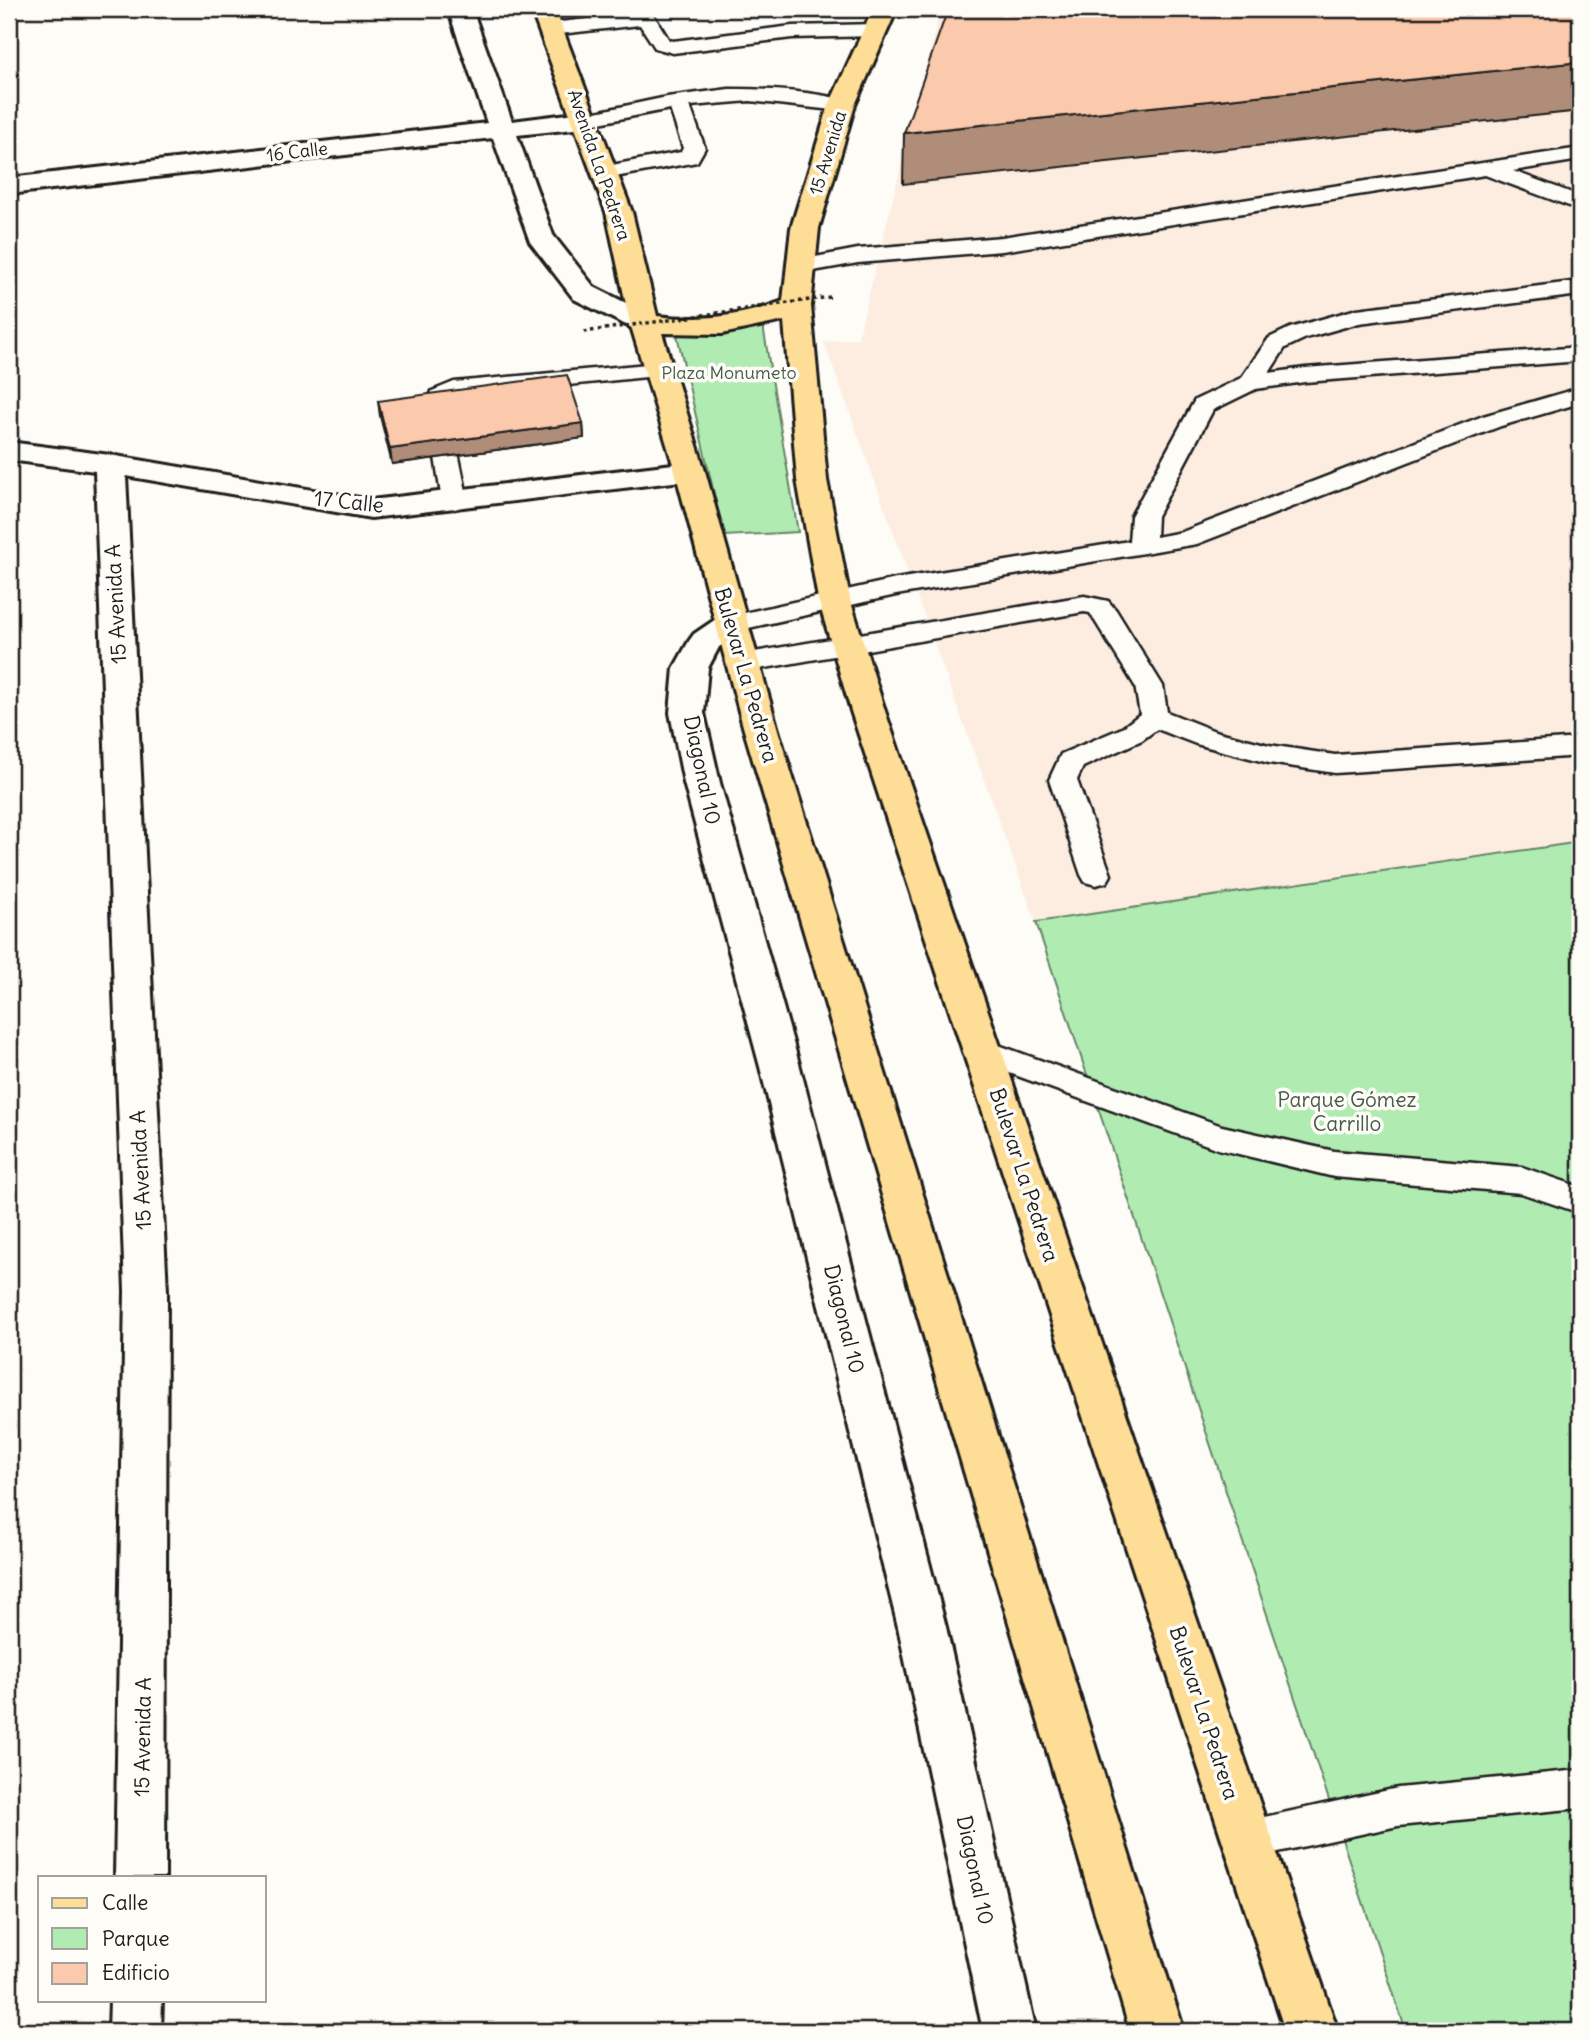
<svg xmlns="http://www.w3.org/2000/svg" width="1589" height="2040" font-family="Delius,sans-serif">
<style>
.built{fill:#fcede0}
.green{fill:#b0ecb2;stroke:#668467;stroke-width:2}
.lines{fill:none;stroke-linecap:round;stroke-linejoin:round}
.service-casing{stroke:#1c1c1c;stroke-width:5}
.minor-casing{stroke:#1c1c1c;stroke-width:6}
.primary-casing{stroke:#1c1c1c;stroke-width:6}
.service{fill:#fdfcf7;fill-rule:evenodd}
.minor{fill:#fdfcf7;fill-rule:evenodd}
.primary{fill:#fedd96;fill-rule:evenodd}
.path-bridge{stroke:#1c1c1c;stroke-width:3.5;stroke-dasharray:3.5 3.5;stroke-linecap:butt}
.wall{fill:#d8ad93;stroke:#1c1c1c;stroke-width:2}
.shaded-wall{fill:#b08d78;stroke:#1c1c1c;stroke-width:2}
.building{fill:#fbc9ab;stroke:#1c1c1c;stroke-width:2}
.labels{text-anchor:middle;stroke-width:7;stroke-linejoin:round;paint-order:stroke}
.far-street-label{font-size:18px;fill:#1c1c1c;stroke:#fdfcf7}
.far-park-label{font-size:18px;fill:#485a49;stroke:#fdfcf7}
.street-label{font-size:21px;fill:#1c1c1c;stroke:#fdfcf7}
.park-label{font-size:21px;fill:#485a49;stroke:#fdfcf7}
</style>
<rect width="100%" height="100%" fill="#fdfcf7"/>
<filter id="ink" filterUnits="userSpaceOnUse"><feTurbulence type="fractalNoise" baseFrequency=".0143" numOctaves="2"/><feDisplacementMap in="SourceGraphic" scale="14" xChannelSelector="R" yChannelSelector="G"/><feConvolveMatrix kernelMatrix="1 2 1 2 8 2 1 2 1" color-interpolation-filters="sRGB"/></filter>
<g filter="url(#ink)">
<!-- built -->
<path class="built" d="M1050 9H1580V842L1036 922 824 342 858 338 938 19Z"/>
<!-- green -->
<g class="green">
<path d="M763 326 798 532 724 536 677 335Z"/>
<path d="M1580 842V2031H1406L1036 922Z"/>
</g>
<g class="lines">
<defs>
<g id="service">
<path d="M630 9H650L669 40 673 41 792 26 876 24 883 26 886 30 883 34 876 36 792 38 673 53 655 48 640 25 551 35 544 33 541 29 544 25 551 23 633 14Z"/>
<path d="M729 89C769 89 811 91 849 101L852 105 849 109 842 111 750 101 690 106 705 148 697 162 604 179 596 178 593 173 596 168 681 152 683 148 670 109 584 126 577 124 574 120 577 116 667 97Z"/>
<path d="M1580 148V160L1513 171 1580 196V210L1485 175 1002 251 858 263 802 273 794 271 791 266 794 261 858 249 1002 237Z"/>
<path d="M1580 281V295L1359 323 1306 338 1285 348 1269 373 1305 368 1580 347V361L1305 382 1256 389 1213 410 1157 516 1156 537 1182 532 1483 416 1580 388V403L1501 426 1197 544 896 595 731 632 722 630 718 624 722 618 731 616 896 579 1129 541 1131 516 1192 405 1195 400 1241 378 1269 338 1290 328 1357 309Z"/>
<path d="M658 363 666 365 670 370 666 375 460 396 452 400 447 413 438 415 429 413 426 408 432 391 454 382Z"/>
<path d="M447 450 456 452 459 457 468 501 464 506 455 509 446 506 442 501 435 457 438 452Z"/>
<path d="M1084 596 1108 601 1116 610 1163 686 1167 712 1215 731 1269 745 1335 755 1580 738V756L1335 773 1269 763 1196 744 1157 729 1142 740 1083 767 1077 780 1111 875 1107 882 1096 885 1085 882 1081 875 1049 780 1061 754 1122 728 1140 714 1135 686 1090 613 1084 612 742 672 732 669 728 663 732 657 742 654Z"/>
<path d="M982 1039 1222 1126 1334 1151 1522 1167 1580 1187V1213L1521 1193 1334 1177 1218 1149 971 1059 966 1051 971 1043Z"/>
<path d="M1580 1770V1808L1398 1826 1246 1859 1231 1854 1225 1840 1231 1826 1246 1821 1398 1788Z"/>
</g>
<g id="minor">
<path d="M448 9H472L512 121 584 112 593 115 597 120 593 125 584 128 517 135 553 235 594 287 654 317 658 323 654 329 644 332 634 329 574 299 530 242 493 138 9 194V178L487 123Z"/>
<path d="M9 442 110 455 371 500 690 462 701 465 705 471 701 477 690 480 371 518 126 476 167 1291 165 1877H115L125 1291 95 471 9 460Z"/>
<path d="M731 614 743 617 747 624 743 631 719 647 708 668 704 713 720 783 800 1067 946 1627 1036 2031H983L898 1627 760 1067 684 783 670 713 674 668 689 641 694 634 719 617Z"/>
<path d="M110 2000H162L161 2031H109Z"/>
</g>
<path id="primary" d="M531 9H555L632 212 657 316C700 321 742 317 783 301L791 228 829 105 873 9H897L855 105 819 228 811 306 827 480 850 599 885 711 1338 2031H1285L851 711 818 599 797 480 784 321 722 334 662 333 705 471 778 730 1184 2031H1130L744 730 675 471 630 323 606 212Z"/>
</defs>
<!-- service casing -->
<use href="#service" class="service-casing"/>
<!-- minor casing -->
<use href="#minor" class="minor-casing"/>
<!-- primary casing -->
<use href="#primary" class="primary-casing"/>
<!-- service -->
<use href="#service" class="service"/>
<!-- minor -->
<use href="#minor" class="minor"/>
<!-- primary -->
<use href="#primary" class="primary"/>
<!-- path-bridge -->
<path class="path-bridge" d="M584 332 830 297"/>
</g>
<!-- wall -->
<path class="wall" d="M378 401 583 423 584 438 392 464 380 416Z"/>
<!-- shaded-wall -->
<g class="shaded-wall">
<path d="M1580 62V111L903 184 904 133Z"/>
<path d="M583 423 584 438 392 464 390 449Z"/>
</g>
<!-- building -->
<g class="building">
<path d="M948 9H1580V62L904 133Z"/>
<path d="M567 375 583 423 390 449 378 401Z"/>
</g>
</g>
<g class="labels">
<!-- far-street labels -->
<g class="far-street-label">
<text transform="translate(297 152) rotate(-7)" y="6">16 Calle</text>
<text transform="translate(828 153) rotate(-73)" y="6">15 Avenida</text>
<text transform="translate(599 165) rotate(71)" y="6">Avenida La Pedrera</text>
</g>
<!-- far-park labels -->
<g class="far-park-label">
<text x="729" y="379">Plaza Monumeto</text>
</g>
<!-- street labels -->
<g class="street-label">
<text transform="translate(349 502) rotate(6)" y="7">17 Calle</text>
<text transform="translate(116 604) rotate(-93)" y="7">15 Avenida A</text>
<text transform="translate(746 675) rotate(74)" y="7">Bulevar La Pedrera</text>
<text transform="translate(702 770) rotate(78)" y="7">Diagonal 10</text>
<text transform="translate(141 1170) rotate(-93)" y="7">15 Avenida A</text>
<text transform="translate(1024 1175) rotate(72)" y="7">Bulevar La Pedrera</text>
<text transform="translate(844 1319) rotate(76)" y="7">Diagonal 10</text>
<text transform="translate(1204 1713) rotate(72)" y="7">Bulevar La Pedrera</text>
<text transform="translate(143 1737) rotate(-89)" y="7">15 Avenida A</text>
<text transform="translate(975 1870) rotate(78)" y="7">Diagonal 10</text>
</g>
<!-- park labels -->
<g class="park-label">
<text x="1347" y="1107">Parque Gómez<tspan x="1347" dy="24">Carrillo</tspan></text>
</g>
</g>
<!-- margin -->
<rect width="1589" height="2040" fill="none" stroke="#fdfcf7" stroke-width="35"/>
<rect x="18" y="18" width="1554" height="2005" fill="none" stroke="#1c1c1c" stroke-width="2.5" filter="url(#ink)"/>
<!-- legend -->
<rect x="38" y="1876" width="228" height="126" fill="#fdfcf7" stroke="#a3a29f" stroke-width="2"/>
<rect x="52" y="1898" width="35" height="10" fill="#fedd96" stroke="#a3a29f" stroke-width="2"/>
<text x="102" y="1910" font-size="21" fill="#1c1c1c">Calle</text>
<rect x="52" y="1928" width="35" height="21" fill="#b0ecb2" stroke="#a3a29f" stroke-width="2"/>
<text x="102" y="1946" font-size="21" fill="#1c1c1c">Parque</text>
<rect x="52" y="1963" width="35" height="21" fill="#fbc9ab" stroke="#a3a29f" stroke-width="2"/>
<text x="102" y="1980" font-size="21" fill="#1c1c1c">Edificio</text>
</svg>
